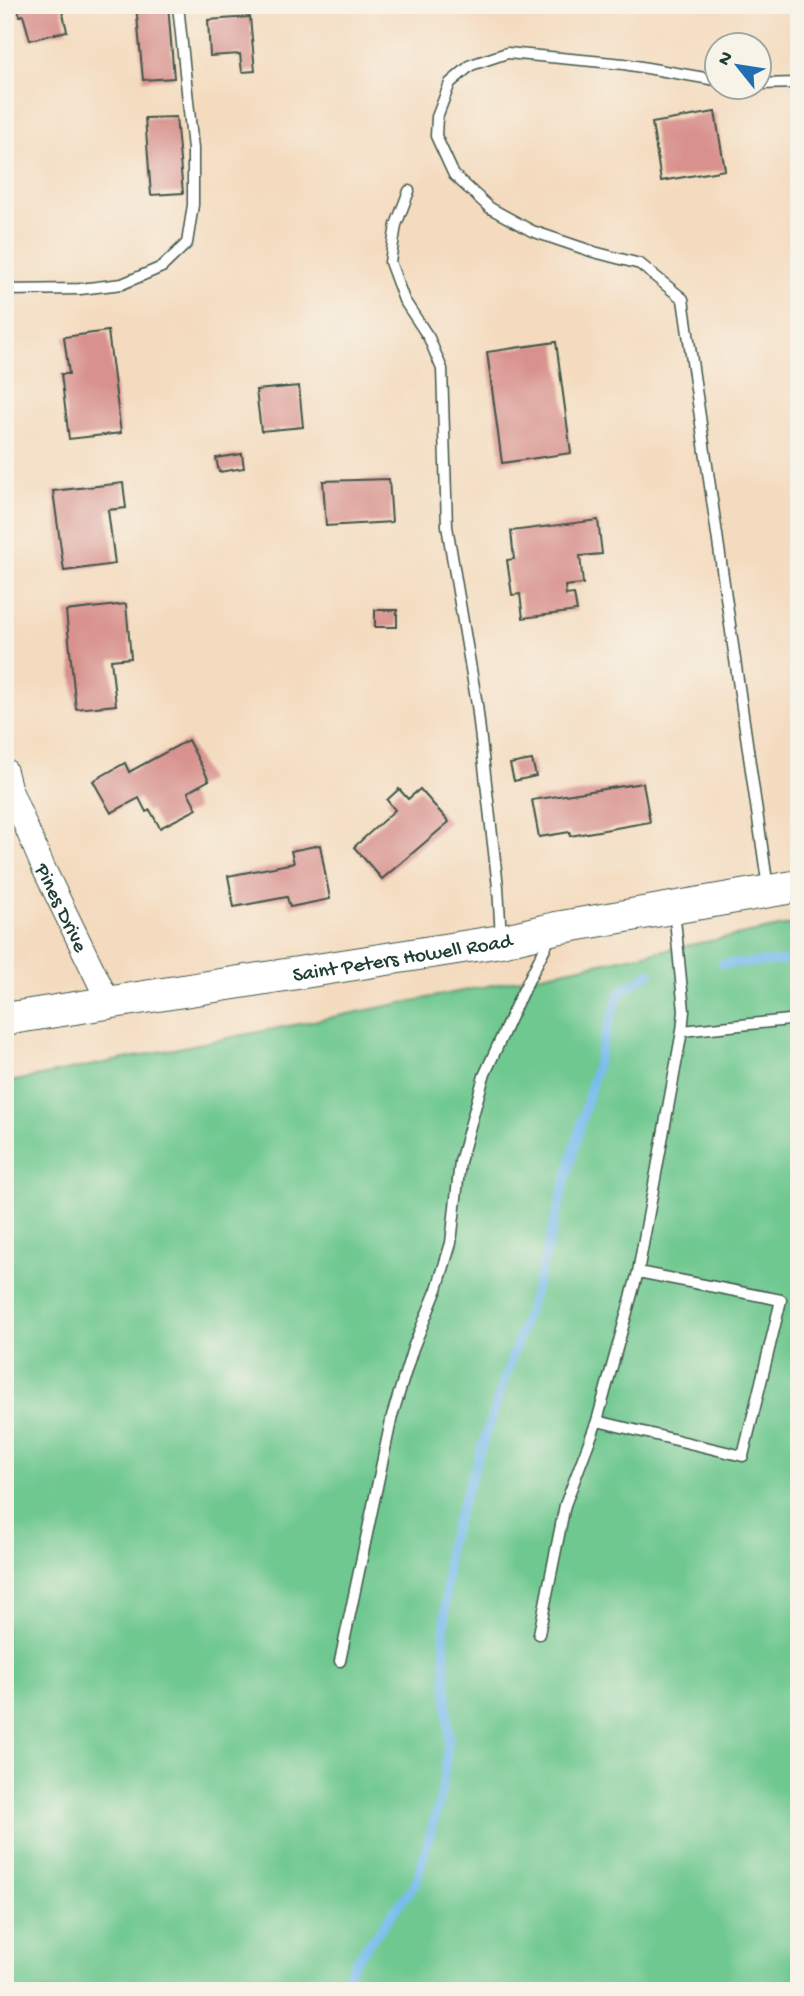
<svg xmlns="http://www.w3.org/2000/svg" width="804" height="1996" font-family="'Gochi Hand',sans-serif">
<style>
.park{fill:#6ec890;stroke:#468262;stroke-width:2}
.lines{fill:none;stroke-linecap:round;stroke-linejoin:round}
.stream{stroke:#78bbee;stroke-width:9}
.building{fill:#d8918d}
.lane-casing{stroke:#3f5549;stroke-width:13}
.street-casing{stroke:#3f5549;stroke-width:25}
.secondary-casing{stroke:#3f5549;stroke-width:34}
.lane{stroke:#fff;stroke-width:10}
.street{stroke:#fff;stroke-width:23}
.secondary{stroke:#fff;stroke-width:32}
.labels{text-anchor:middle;stroke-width:6;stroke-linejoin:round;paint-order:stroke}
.street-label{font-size:21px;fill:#1f3d34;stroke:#f7f3e8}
</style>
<rect width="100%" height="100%" fill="#f7f3e8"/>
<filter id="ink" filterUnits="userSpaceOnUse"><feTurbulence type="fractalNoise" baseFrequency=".0143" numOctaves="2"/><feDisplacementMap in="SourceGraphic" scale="14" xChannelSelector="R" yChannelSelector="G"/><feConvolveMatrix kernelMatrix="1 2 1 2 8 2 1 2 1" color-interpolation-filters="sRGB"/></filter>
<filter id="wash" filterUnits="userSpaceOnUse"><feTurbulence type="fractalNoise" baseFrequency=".00686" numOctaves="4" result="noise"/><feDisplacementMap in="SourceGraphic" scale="28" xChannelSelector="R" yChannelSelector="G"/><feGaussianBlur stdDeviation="1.57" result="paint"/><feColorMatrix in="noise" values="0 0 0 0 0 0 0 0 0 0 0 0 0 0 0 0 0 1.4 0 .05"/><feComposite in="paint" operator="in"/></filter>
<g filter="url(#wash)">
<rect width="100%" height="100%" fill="#f4dbbf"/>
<!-- park -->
<path class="park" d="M799 923V1991H5V1083Z"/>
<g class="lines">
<!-- stream -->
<g class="stream">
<path d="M722 964 789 961 799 957"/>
<path d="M338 1991 356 1960 416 1883 441 1796 449 1738 444 1639 448 1546 540 1275 603 1042 620 992 650 973"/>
</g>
</g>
<g id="blocks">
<!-- building -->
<g class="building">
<path d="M17 5H61L67 31 30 40 23 15 20 16Z"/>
<path d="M136 5H168L174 78 143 80Z"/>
<path d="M250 17 255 71 242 72 240 54 210 56 208 20Z"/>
<path d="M715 112 725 170 661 181 652 123Z"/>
<path d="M176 117 183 193 151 195 145 118Z"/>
<path d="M108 331 121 433 69 439 61 374H69L64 337Z"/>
<path d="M556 342 571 453 502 463 487 352Z"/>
<path d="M299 386 303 427 261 431 256 390Z"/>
<path d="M242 454 244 468 219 472 216 458Z"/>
<path d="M389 479 392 522 326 526 323 481Z"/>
<path d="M123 483 126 508 108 510 115 564 64 571 53 491Z"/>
<path d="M598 520 602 554 580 556 583 584 565 586 566 595 574 594 577 611 523 618 520 594 512 595 507 560 514 559 511 531Z"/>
<path d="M126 604 131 658 111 660 116 705 76 709 66 611Z"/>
<rect x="375" y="610" width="22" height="17"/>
<path d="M188 740 209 780 188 792 197 809 160 828 150 810 146 812 139 798 111 813 93 781 125 763 129 772Z"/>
<path d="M532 760 536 776 514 781 510 764Z"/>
<path d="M643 783 650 822 570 836V832L539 837 532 800Z"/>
<path d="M399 789 408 799 420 789 449 822 382 879 354 847 395 810 387 800Z"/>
<path d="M320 845 330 899 290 907 287 897 234 907 228 876 294 863 291 851Z"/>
</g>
</g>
</g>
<g filter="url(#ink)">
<use href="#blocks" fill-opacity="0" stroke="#3f5549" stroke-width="2"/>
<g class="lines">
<defs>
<g id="lane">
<path d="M716 80 624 64 507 53 471 65 450 83 437 117 436 136 454 175 490 208 532 231 594 252 640 264 683 299 768 888"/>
<path d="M758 84 799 83"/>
<path d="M409 191 396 225 390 262 404 300 429 338 442 369 447 526 477 705 498 887 501 938"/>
<path d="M5 290 80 289 122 284 162 267 187 243 193 205V149L178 5"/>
<path d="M682 1031 799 1019"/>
<path d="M638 1272 781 1300 743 1456 597 1421 638 1272 682 1031 684 1011 674 909"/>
<path d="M539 1634 565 1505 597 1421"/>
<path d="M340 1661 392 1416 413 1348 437 1289 451 1243 460 1162 484 1076 517 1003 551 936"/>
</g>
<g id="street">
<path id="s1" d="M5 770 10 789 43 867 109 1003"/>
</g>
<g id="secondary">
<path id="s2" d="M5 1019 501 941 556 928 799 886"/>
</g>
</defs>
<!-- lane casing -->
<use href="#lane" class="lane-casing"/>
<!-- street casing -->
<use href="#street" class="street-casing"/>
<!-- secondary casing -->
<use href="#secondary" class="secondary-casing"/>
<!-- lane -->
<use href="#lane" class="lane"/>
<!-- street -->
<use href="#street" class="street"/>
<!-- secondary -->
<use href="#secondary" class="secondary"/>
</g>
</g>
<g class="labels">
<!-- street labels -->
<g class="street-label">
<text dy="7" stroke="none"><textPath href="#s1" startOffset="149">Pines Drive</textPath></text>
<text dy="7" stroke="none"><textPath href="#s2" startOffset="402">Saint Peters Howell Road</textPath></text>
</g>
</g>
<!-- margin -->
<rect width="804" height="1996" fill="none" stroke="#f7f3e8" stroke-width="28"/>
<!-- north arrow -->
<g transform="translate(738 66) rotate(300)"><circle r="33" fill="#f7f3e8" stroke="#a1aaa0" stroke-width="2"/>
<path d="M0-5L12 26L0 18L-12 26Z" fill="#1f6fb2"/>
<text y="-10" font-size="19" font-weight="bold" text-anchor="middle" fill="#1f3d34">N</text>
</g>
</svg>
